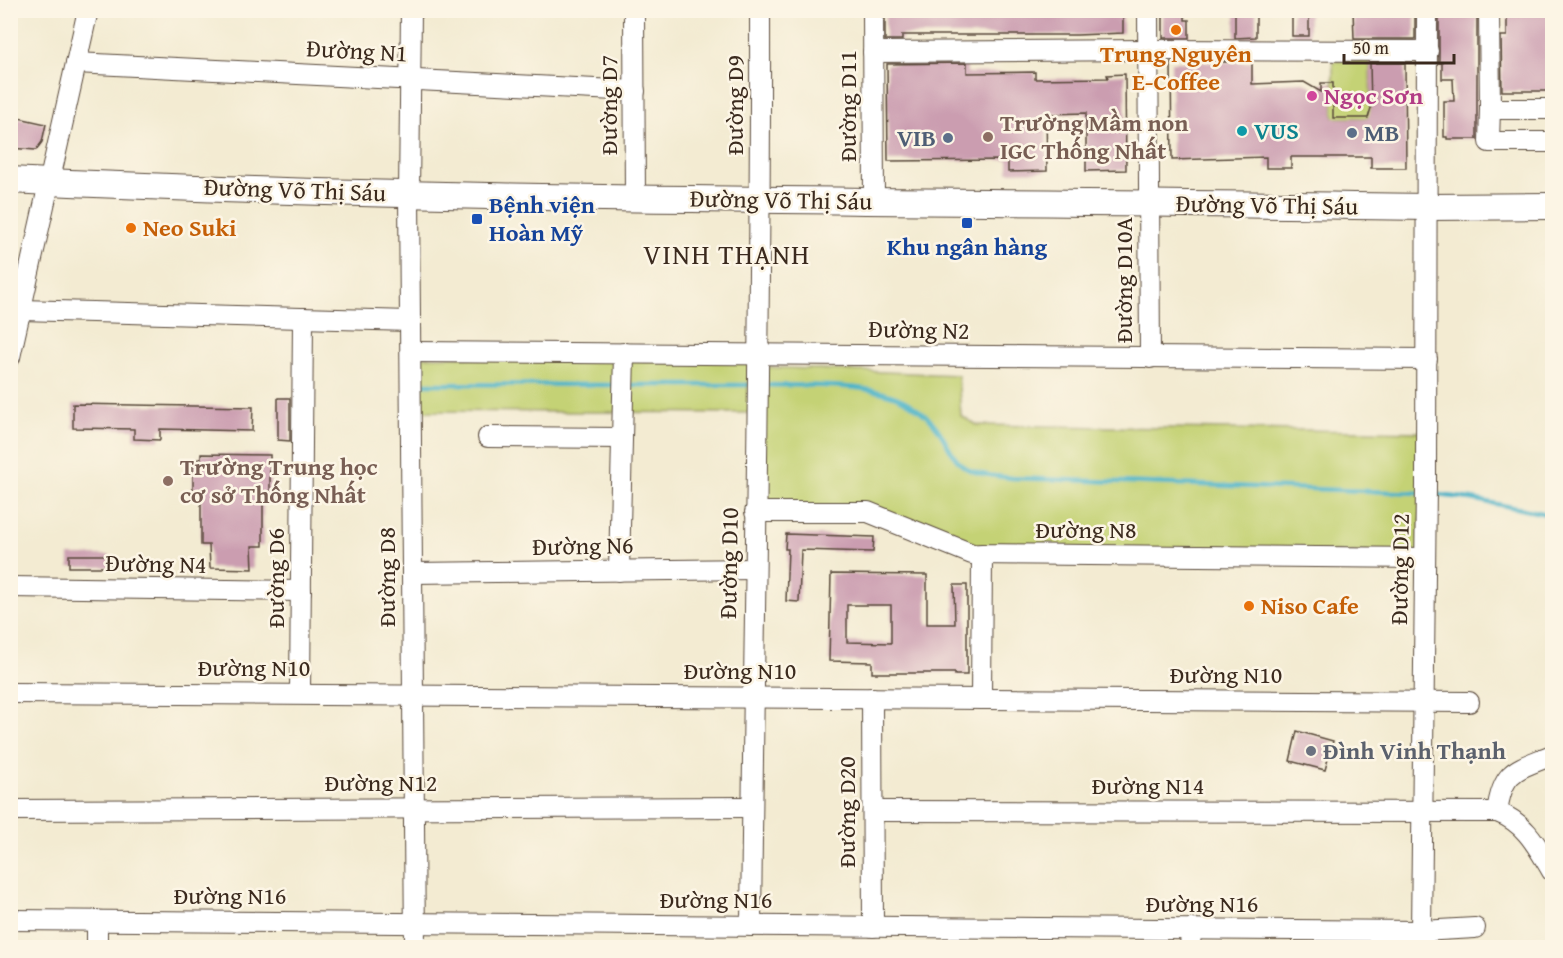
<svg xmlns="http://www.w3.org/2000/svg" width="1563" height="958" font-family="'Gentium Book Plus',serif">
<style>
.green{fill:#c4d275;stroke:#807e4a;stroke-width:1.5}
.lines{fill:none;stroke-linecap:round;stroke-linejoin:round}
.stream{stroke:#4ab3c8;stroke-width:4.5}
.building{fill:#cb9db0;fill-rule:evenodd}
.minor-casing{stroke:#574739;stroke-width:22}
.major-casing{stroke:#574739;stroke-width:28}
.minor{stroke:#fff;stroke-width:20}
.major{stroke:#fff;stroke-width:26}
.food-dot{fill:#e8710a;stroke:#fcf5e5;stroke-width:2}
.hotel-dot{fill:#d1479c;stroke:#fcf5e5;stroke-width:2}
.culture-dot{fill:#0f9aa8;stroke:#fcf5e5;stroke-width:2}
.service-dot{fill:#5c6f8a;stroke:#fcf5e5;stroke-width:2}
.education-dot{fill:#8d6e63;stroke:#fcf5e5;stroke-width:2}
.transit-dot{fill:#1a4fb4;stroke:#fcf5e5;stroke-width:2}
.worship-dot{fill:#6b7280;stroke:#fcf5e5;stroke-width:2}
.labels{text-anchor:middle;stroke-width:5;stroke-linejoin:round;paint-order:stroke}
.street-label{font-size:24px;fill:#3b2a1e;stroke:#fcf5e5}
.food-label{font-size:24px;font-weight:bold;fill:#c56008;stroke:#fcf5e5;text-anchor:start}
.hotel-label{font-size:24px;font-weight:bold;fill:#b23c85;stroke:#fcf5e5;text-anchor:start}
.education-label{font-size:24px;font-weight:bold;fill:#785e54;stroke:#fcf5e5;text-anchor:start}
.culture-label{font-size:24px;font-weight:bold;fill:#0d838f;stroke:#fcf5e5;text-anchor:start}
.service-label{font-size:24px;font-weight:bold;fill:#4e5e75;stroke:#fcf5e5;text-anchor:start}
.transit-label{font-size:24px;font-weight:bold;fill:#164399;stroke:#fcf5e5;text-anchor:start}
.worship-label{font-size:24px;font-weight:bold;fill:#5b616d;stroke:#fcf5e5;text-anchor:start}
.quarter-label{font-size:27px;letter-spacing:1.5px;fill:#3b2a1e;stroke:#fcf5e5}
</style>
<rect width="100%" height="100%" fill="#fcf5e5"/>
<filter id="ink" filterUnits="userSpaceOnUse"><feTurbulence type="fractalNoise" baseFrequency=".0167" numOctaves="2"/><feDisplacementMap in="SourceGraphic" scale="12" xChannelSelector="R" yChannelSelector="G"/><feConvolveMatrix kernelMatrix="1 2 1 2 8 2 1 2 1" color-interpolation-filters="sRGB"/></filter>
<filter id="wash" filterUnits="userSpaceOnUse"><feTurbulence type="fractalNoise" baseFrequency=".008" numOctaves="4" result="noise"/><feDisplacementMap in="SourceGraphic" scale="24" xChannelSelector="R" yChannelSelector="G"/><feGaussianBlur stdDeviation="1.35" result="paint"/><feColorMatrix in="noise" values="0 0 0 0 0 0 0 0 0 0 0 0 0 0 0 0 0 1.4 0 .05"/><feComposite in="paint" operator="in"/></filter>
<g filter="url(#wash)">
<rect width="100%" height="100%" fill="#f3ebd2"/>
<!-- green -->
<g class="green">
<path d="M1333 61H1370L1371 118H1333Z"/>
<path d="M752 353 751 413 414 411 413 357Z"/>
<path d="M762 367 958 375 961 416 977 425 1422 432 1420 553 973 549 869 507H761Z"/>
</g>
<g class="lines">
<!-- stream -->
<g class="stream">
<path d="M422 384 617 385"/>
<path d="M629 385H752"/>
<path d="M764 385C806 386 878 381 913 406 920 411 929 417 934 424 948 440 952 466 975 472 986 476 1000 476 1012 478L1420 493"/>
<path d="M1431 494 1471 499 1552 515"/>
</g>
</g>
<g id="blocks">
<!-- building -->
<g class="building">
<path d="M885 10H1123V33L1077 35H902V40H885Z"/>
<path d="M1163 10H1185V20H1189V38H1163Z"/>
<path d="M1235 10H1256V37L1235 38Z"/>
<rect x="1292" y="10" width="17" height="26"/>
<path d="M1353 10H1415V39H1354Z"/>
<path d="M1439 10H1477V139H1447V137H1444V101H1454L1453 79H1442V63H1439Z"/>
<path d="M1507 10H1552V91H1502L1501 36H1507Z"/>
<path d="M1171 62H1252V84L1304 82 1321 92V83H1333V118H1368L1371 108 1370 63H1405L1406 168H1371V157H1291V168H1266V157L1172 160Z"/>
<path d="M967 63V73L1035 72V79L1108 78 1107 75 1125 74 1126 170 1086 171V113L1046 114 1047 171 1008 172V160L888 161 887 64Z"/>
<path d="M10 116 46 124 42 142 36 150 10 148Z"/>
<path d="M278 398H290V441L278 440Z"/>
<path d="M73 404 253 407 252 431 160 429V440L134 439V429L73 428Z"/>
<path d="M201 454 270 455V498H263V546H252L253 569 210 568 209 545H201V498H193V460L201 459Z"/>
<path d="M786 534 874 537 873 552 801 550 799 602 786 601 788 549H785Z"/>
<rect x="69" y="555" width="41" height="12"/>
<path d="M831 574 927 575V624H955L954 585H967V675H955V673H872V662L829 661ZM847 605H891V643L847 642Z"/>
<path d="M1297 731 1333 741 1325 770 1290 761Z"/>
</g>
</g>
</g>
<g filter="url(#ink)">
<use href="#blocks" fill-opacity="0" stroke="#574739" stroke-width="1.5"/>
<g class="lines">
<defs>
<g id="minor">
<path d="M411 10 409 194 415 948"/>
<path d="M634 10 635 199"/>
<path d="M873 10 874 201"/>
<path d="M1148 10 1150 358"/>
<path d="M1489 10 1490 109H1552"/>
<path d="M873 52 1149 50 1428 51"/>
<path d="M76 63 635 91"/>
<path d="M1490 109 1489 142H1552"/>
<path d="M21 310 410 321"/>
<path d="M411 352 1427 359"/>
<path d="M10 357 88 10"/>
<path d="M488 437 622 438"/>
<path d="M755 512H868L972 554 1425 558"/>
<path d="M619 571 624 353"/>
<path d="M412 573 755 569"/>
<path d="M10 587 301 591"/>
<path d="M10 693 1469 702"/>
<path d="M300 694 303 318"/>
<path d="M872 698 873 927"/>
<path d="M981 699 982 554"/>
<path d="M10 810 752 807"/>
<path d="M873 811 1497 812C1526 823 1537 846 1552 871"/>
<path d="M1497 812C1503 769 1516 770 1552 755"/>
<path d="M10 920 1421 931 1475 928"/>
<path d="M97 920V948"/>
<path d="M751 926C754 621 761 316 760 10"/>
<path d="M1190 948 1191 929"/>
<path d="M1425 948 1421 931 1426 485 1427 10"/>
</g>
<path id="major" d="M10 180C483 204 956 199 1428 207L1552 206"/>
</defs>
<!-- minor casing -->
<use href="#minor" class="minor-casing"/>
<!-- major casing -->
<use href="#major" class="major-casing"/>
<!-- minor -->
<use href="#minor" class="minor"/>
<!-- major -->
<use href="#major" class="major"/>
</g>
</g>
<!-- markers -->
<g class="food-dot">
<circle cx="1176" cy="30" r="6"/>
<circle cx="131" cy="228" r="6"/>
<circle cx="1249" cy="606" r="6"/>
</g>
<circle class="hotel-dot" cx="1312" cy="96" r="6"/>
<circle class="culture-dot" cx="1242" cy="131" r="6"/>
<g class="service-dot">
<circle cx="1352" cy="133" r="6"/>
<circle cx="948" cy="138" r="6"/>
</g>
<g class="education-dot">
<circle cx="988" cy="137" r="6"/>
<circle cx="168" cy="481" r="6"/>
</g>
<g class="transit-dot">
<rect x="471" y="213" width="12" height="12" rx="3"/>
<rect x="961" y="217" width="12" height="12" rx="3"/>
</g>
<circle class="worship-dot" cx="1311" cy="751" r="6"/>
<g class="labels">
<!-- street labels -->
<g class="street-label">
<text transform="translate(357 51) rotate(3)" y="8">Đường N1</text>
<text transform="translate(609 105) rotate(-90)" y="8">Đường D7</text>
<text transform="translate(735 105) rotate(-90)" y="8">Đường D9</text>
<text transform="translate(848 106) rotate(-90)" y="8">Đường D11</text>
<text transform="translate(295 190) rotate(2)" y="8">Đường Võ Thị Sáu</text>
<text transform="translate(781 200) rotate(1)" y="8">Đường Võ Thị Sáu</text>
<text transform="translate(1267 205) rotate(1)" y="8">Đường Võ Thị Sáu</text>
<text transform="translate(1124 280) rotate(-90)" y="8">Đường D10A</text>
<text transform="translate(919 330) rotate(1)" y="8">Đường N2</text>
<text x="1086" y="538">Đường N8</text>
<text transform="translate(583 546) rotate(-1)" y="8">Đường N6</text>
<text transform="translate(729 563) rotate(-89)" y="8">Đường D10</text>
<text transform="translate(156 564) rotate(1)" y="8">Đường N4</text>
<text transform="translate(1400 569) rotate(-89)" y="8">Đường D12</text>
<text transform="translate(387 577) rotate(-90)" y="8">Đường D8</text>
<text transform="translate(276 578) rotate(-90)" y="8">Đường D6</text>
<text x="254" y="676">Đường N10</text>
<text x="740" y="679">Đường N10</text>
<text x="1226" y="683">Đường N10</text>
<text x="381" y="791">Đường N12</text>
<text x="1148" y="794">Đường N14</text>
<text transform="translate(847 812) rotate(-90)" y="8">Đường D20</text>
<text x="230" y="904">Đường N16</text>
<text x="716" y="908">Đường N16</text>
<text x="1202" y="912">Đường N16</text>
</g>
<!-- food labels -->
<g class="food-label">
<text x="1176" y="62" text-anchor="middle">Trung Nguyên<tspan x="1176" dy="28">E-Coffee</tspan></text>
<text x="143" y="236">Neo Suki</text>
<text x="1261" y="614">Niso Cafe</text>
</g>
<!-- hotel labels -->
<g class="hotel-label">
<text x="1324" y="104">Ngọc Sơn</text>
</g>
<!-- education labels -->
<g class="education-label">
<text x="1000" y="131">Trường Mầm non<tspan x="1000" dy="28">IGC Thống Nhất</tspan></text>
<text x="180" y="475">Trường Trung học<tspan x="180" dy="28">cơ sở Thống Nhất</tspan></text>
</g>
<!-- culture labels -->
<g class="culture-label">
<text x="1254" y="139">VUS</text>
</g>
<!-- service labels -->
<g class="service-label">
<text x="1364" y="141">MB</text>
<text x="936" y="146" text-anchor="end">VIB</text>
</g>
<!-- transit labels -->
<g class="transit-label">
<text x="489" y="213">Bệnh viện<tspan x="489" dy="28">Hoàn Mỹ</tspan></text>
<text x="967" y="255" text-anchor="middle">Khu ngân hàng</text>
</g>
<!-- worship labels -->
<g class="worship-label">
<text x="1323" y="759">Đình Vinh Thạnh</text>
</g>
<!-- quarter labels -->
<g class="quarter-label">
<text x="727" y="264">VINH THẠNH</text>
</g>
</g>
<!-- margin -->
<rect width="1563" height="958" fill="none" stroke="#fcf5e5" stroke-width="36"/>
<!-- scale -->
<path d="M1344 54v9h110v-9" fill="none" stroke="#3b2a1e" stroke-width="3"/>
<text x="1353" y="54" font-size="18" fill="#3b2a1e" stroke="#fcf5e5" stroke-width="4.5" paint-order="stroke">50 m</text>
</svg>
